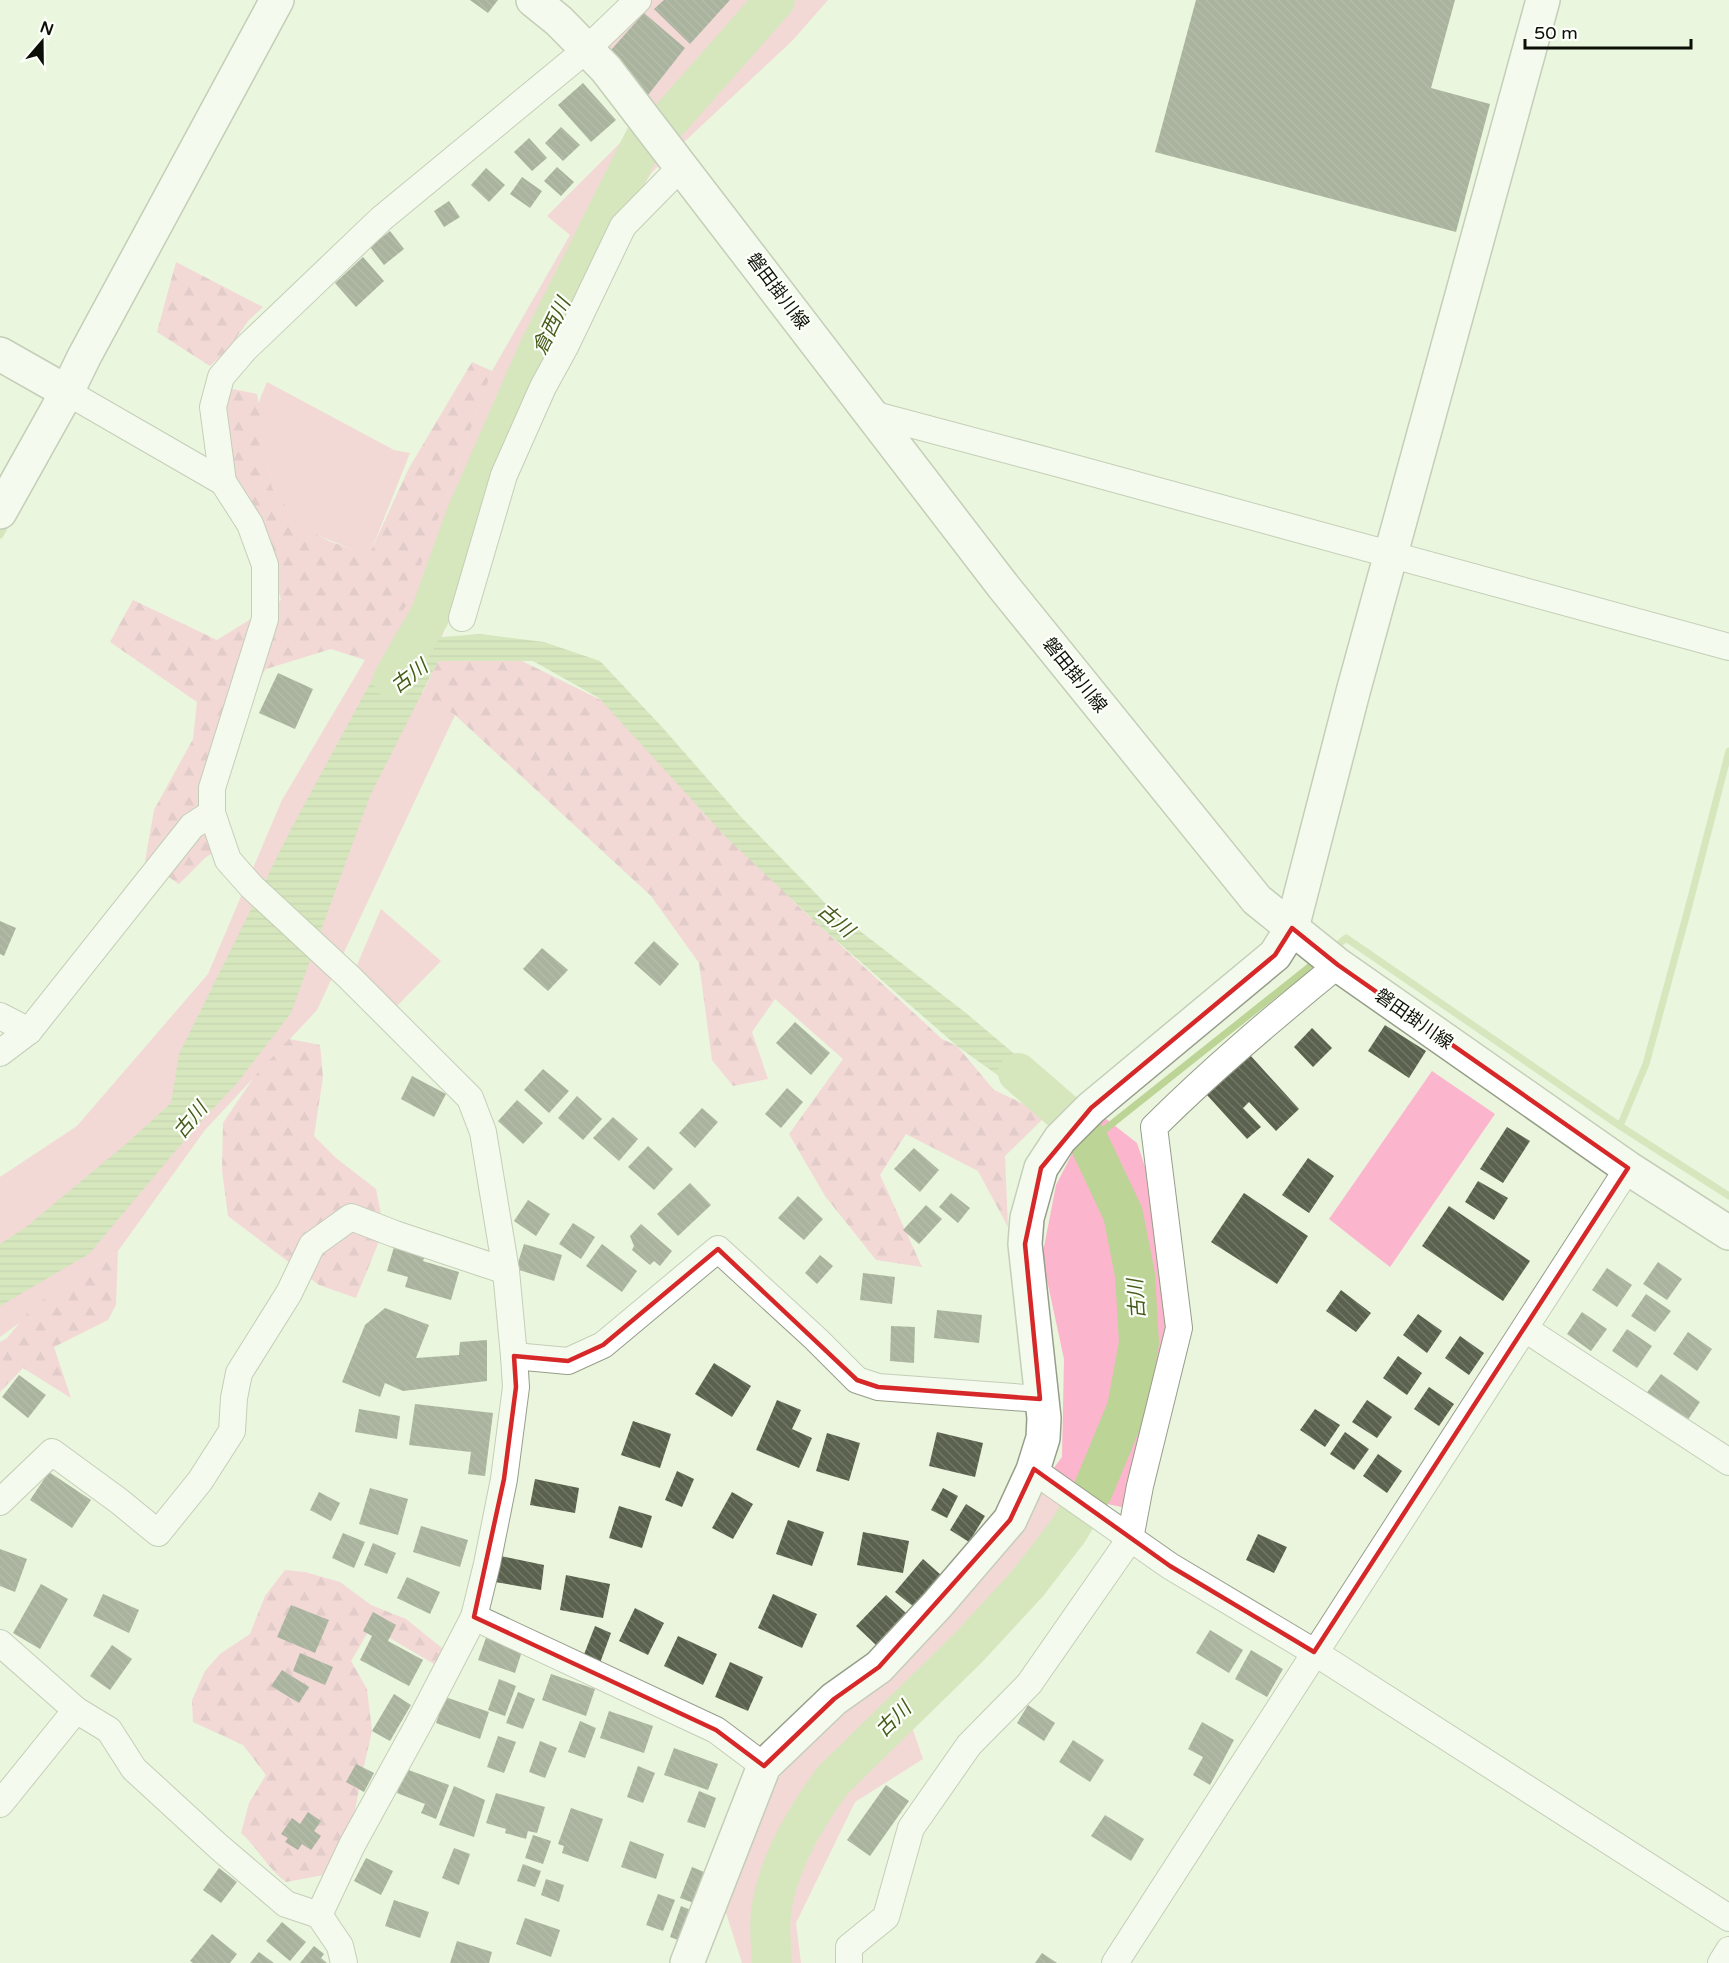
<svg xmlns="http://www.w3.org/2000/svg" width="1729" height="1963" font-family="'Varela Round','Noto Sans JP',sans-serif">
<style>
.green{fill:#fbb5cd}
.forest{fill:url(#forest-firs)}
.water{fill:url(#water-rules)}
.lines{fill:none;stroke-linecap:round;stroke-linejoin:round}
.stream{stroke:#bcd496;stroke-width:7}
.river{stroke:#bcd496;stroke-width:40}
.building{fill:url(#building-back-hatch)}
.street-casing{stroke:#959e89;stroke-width:28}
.secondary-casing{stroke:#959e89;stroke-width:36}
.street{stroke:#fff;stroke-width:26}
.secondary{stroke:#fff;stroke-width:33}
.marked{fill:none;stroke:#d62828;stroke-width:4.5;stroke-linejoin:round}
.labels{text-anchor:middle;stroke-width:4.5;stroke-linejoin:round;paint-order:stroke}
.street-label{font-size:18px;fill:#0c0f07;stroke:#fdfffa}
.water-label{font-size:20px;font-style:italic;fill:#465c1a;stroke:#fdfffa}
</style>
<defs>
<pattern id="forest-firs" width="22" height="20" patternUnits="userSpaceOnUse" patternTransform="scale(1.5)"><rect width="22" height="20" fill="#fbb5cd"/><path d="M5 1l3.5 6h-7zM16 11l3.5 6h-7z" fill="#d69aaf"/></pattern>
<pattern id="water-rules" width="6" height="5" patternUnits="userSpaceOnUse" patternTransform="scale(1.5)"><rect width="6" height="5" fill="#bcd496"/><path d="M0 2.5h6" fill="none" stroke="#a0b580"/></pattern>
<pattern id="building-back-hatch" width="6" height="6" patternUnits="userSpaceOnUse" patternTransform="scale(1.5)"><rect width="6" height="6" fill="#5a624e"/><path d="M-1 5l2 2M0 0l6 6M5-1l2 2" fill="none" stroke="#717768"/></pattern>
</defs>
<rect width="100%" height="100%" fill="#ebf5de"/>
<!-- green -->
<g class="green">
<path d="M638 0H828L793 40 652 172 605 247 468 563 422 693 455 715 317 1010 205 1130 118 1251 0 1337V1177L77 1126 208 974 282 800 365 660 406 605 492 371 570 235 547 216 644 119 587 49Z"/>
<path d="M267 382 394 450 410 453 369 556 322 537 301 527 272 488 258 404Z"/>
<path d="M381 909 441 961 396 1007 354 972Z"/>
<path d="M1432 1071 1495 1114 1390 1267 1329 1219Z"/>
<path d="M1105 1118 1137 1143 1169 1238 1174 1319 1131 1509 1098 1502 1077 1533 911 1724 923 1759 855 1802 796 1923 801 1963H742L719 1891 743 1830 810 1732 1009 1528 1062 1457 1064 1359 1042 1257 1056 1185 1075 1148Z"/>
</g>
<!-- forest -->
<g class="forest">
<path d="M176 262 263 307 248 321 230 347 210 366 157 332Z"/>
<path d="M472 362 492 371 406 606 365 660 331 649 266 669 236 711 229 732 217 851 206 857 179 884 145 861 154 810 193 739 197 702 110 642 133 600 217 640 281 600 267 550 231 467 226 425 228 388 257 394 272 488 301 526 329 541 369 555 409 468Z"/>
<path d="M438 661H522L611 705 796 904 942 1039 957 1046 994 1090 1047 1115 1005 1156 1008 1227 978 1171 906 1134 880 1175 922 1267 876 1260 825 1196 789 1134 843 1059 775 999 752 1032 768 1079 733 1086 712 1060 699 963 651 896 455 715 422 694Z"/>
<path d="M289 1039 320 1045 323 1077 314 1136 336 1158 376 1189 384 1229 356 1298 319 1285 228 1216 222 1170 223 1123 254 1077Z"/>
<path d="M118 1251 116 1305 108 1320 54 1347 71 1398 23 1368 0 1392V1342L7 1338 35 1304 71 1285Z"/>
<path d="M285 1570 305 1572 340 1582 371 1605 406 1619 442 1648 446 1671 371 1627 351 1661 367 1689 372 1731 361 1779 352 1826 329 1874 286 1882C267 1868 258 1848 241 1833L249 1803 266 1775 243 1745 193 1722 192 1700 205 1671 220 1654 250 1634 265 1596Z"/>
</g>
<!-- water -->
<g class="water">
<path d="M760 0H790L677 127 660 110Z"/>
<path d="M412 626 431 638 480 634 544 642 600 661 662 727 741 817 829 907 966 1013 1070 1101 1052 1114 957 1046 823 929 725 836 599 698 533 661H438L370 796 291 1013 238 1082 194 1129 89 1254 0 1306V1244L26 1227 127 1143 171 1103 179 1054 291 829 379 667Z"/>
</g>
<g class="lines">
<!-- stream -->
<g class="stream">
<path d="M0 535 7 522"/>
<path d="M1332 950 1346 938 1620 1126 1729 1196"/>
<path d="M1620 1126 1646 1064 1687 913 1729 751"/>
<path d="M1089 1142 1318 960"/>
</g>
<!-- river -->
<g class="river">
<path d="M393 679 430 615 466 515 538 351 646 136 670 119 775 0"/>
<path d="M772 1963C771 1947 769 1928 771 1912 777 1864 805 1818 833 1780L968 1648 1028 1583 1068 1531 1093 1490 1127 1408 1139 1343 1135 1275 1123 1214 1089 1142 1078 1125 1018 1073"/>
</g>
</g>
<!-- building -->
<g class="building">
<path d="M470 0H498L488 13Z"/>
<path d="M664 0H730L690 44 654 9Z"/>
<path d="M1196 0H1455L1431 88 1490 104 1456 232 1155 152Z"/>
<path d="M644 13 685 48 648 95 611 50Z"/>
<path d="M583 83 616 120 591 142 558 105Z"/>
<path d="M561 127 580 145 563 161 545 143Z"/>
<path d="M529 138 547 158 532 171 514 152Z"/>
<path d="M557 167 574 182 561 196 544 181Z"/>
<path d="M486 168 505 185 489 202 471 185Z"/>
<path d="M522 177 542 191 530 208 510 194Z"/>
<path d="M449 201 460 217 444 227 434 211Z"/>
<path d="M390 231 404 249 384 265 370 247Z"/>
<path d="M363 257 384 281 356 307 335 283Z"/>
<path d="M278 673 313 689 295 729 259 713Z"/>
<path d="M0 921 16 928 4 956 0 954Z"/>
<path d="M654 941 679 964 660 986 634 963Z"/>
<path d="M542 948 568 970 548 991 523 969Z"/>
<path d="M795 1022 830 1053 811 1075 776 1043Z"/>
<path d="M1385 1025 1426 1051 1409 1078 1368 1051Z"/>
<path d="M1312 1028 1332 1048 1313 1067 1294 1047Z"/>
<path d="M1250 1055 1299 1109 1276 1131 1249 1102 1243 1108 1261 1127 1247 1139 1207 1095Z"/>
<path d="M543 1069 569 1091 549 1113 524 1090Z"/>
<path d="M412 1076 446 1094 434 1117 401 1099Z"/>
<path d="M787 1088 803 1102 781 1128 765 1114Z"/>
<path d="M577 1096 602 1119 583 1140 558 1118Z"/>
<path d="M517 1100 543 1123 523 1144 498 1121Z"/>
<path d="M702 1108 718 1122 695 1148 679 1133Z"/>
<path d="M613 1117 638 1139 619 1161 593 1138Z"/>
<path d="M1507 1127 1530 1141 1503 1183 1480 1169Z"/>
<path d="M648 1146 673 1169 654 1190 628 1167Z"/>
<path d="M914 1148 939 1170 920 1192 894 1169Z"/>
<path d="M1308 1158 1334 1176 1309 1213 1282 1195Z"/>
<path d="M1478 1181 1508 1198 1494 1220 1465 1202Z"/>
<path d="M690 1183 711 1205 678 1236 657 1214Z"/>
<path d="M951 1193 970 1208 958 1223 939 1207Z"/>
<path d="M1244 1193 1308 1236 1277 1284 1211 1242Z"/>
<path d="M798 1196 823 1219 804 1240 778 1218Z"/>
<path d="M528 1200 550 1214 536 1236 514 1221Z"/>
<path d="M926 1205 942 1219 919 1244 903 1230Z"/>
<path d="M1449 1206 1530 1261 1503 1301 1422 1246Z"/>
<path d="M573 1223 595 1237 581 1259 559 1244Z"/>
<path d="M641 1224 672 1251 660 1266 654 1261 650 1265 632 1250 634 1246 630 1236Z"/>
<path d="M524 1244 562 1255 554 1281 516 1269Z"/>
<path d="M602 1244 637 1271 622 1292 586 1266Z"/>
<path d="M394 1247 425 1256 423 1261 459 1272 451 1300 405 1287 408 1277 387 1271Z"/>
<path d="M820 1255 833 1266 817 1284 805 1273Z"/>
<path d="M1658 1262 1682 1279 1667 1300 1643 1284Z"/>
<path d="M1607 1268 1632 1285 1617 1307 1592 1290Z"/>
<path d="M863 1273 895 1277 892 1304 860 1300Z"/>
<path d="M1341 1290 1371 1313 1356 1332 1326 1311Z"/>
<path d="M1646 1294 1671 1311 1655 1332 1631 1316Z"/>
<path d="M385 1308 429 1325 416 1358 459 1355 460 1342 487 1340V1381L403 1391 385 1383 380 1397 342 1382 365 1325Z"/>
<path d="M937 1310 982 1315 979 1343 934 1338Z"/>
<path d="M1582 1312 1607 1329 1591 1351 1567 1334Z"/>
<path d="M1418 1314 1442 1331 1427 1353 1403 1335Z"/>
<path d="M891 1326 915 1327 914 1363 890 1361Z"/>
<path d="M1627 1329 1652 1346 1637 1368 1612 1351Z"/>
<path d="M1688 1332 1712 1349 1697 1371 1673 1354Z"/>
<path d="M1460 1336 1484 1353 1469 1375 1445 1358Z"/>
<path d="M1398 1356 1422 1373 1407 1395 1383 1378Z"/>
<path d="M714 1363 751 1386 732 1417 695 1394Z"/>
<path d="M1661 1374 1700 1402 1685 1424 1645 1395Z"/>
<path d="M19 1375 46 1395 28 1418 2 1397Z"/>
<path d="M1429 1387 1454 1404 1439 1426 1414 1409Z"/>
<path d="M777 1400 801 1410 792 1429 812 1438 799 1468 756 1450Z"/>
<path d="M1367 1400 1392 1417 1377 1438 1352 1422Z"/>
<path d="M415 1404 493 1413 485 1476 468 1474 471 1452 409 1445Z"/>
<path d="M359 1409 400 1416 397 1439 355 1432Z"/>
<path d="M1315 1409 1340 1425 1325 1447 1300 1430Z"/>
<path d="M633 1421 671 1434 660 1468 621 1455Z"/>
<path d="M937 1432 983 1443 975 1477 929 1466Z"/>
<path d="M1345 1432 1369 1449 1354 1470 1330 1454Z"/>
<path d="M827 1433 860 1443 849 1481 816 1471Z"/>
<path d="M1378 1454 1402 1471 1387 1493 1363 1476Z"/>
<path d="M677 1471 694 1479 682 1507 665 1500Z"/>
<path d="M49 1472 91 1500 72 1528 30 1500Z"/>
<path d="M535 1479 579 1488 575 1513 530 1505Z"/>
<path d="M370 1488 408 1499 398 1535 359 1524Z"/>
<path d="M943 1488 958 1496 947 1518 931 1510Z"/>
<path d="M319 1492 340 1503 331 1521 310 1510Z"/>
<path d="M732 1492 753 1504 733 1539 712 1528Z"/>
<path d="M966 1504 985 1516 969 1542 950 1530Z"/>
<path d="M619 1506 652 1516 642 1548 609 1538Z"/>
<path d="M788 1520 824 1532 812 1566 776 1554Z"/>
<path d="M421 1526 468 1540 460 1567 413 1552Z"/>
<path d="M863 1532 909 1541 903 1573 857 1565Z"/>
<path d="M343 1533 365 1542 354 1568 332 1558Z"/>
<path d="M1258 1534 1287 1547 1274 1573 1246 1560Z"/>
<path d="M373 1543 396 1553 387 1574 364 1565Z"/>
<path d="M0 1549 27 1559 15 1592 0 1586Z"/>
<path d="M501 1556 544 1565 541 1590 495 1582Z"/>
<path d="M923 1559 941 1575 914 1607 895 1592Z"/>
<path d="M566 1575 610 1584 603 1618 560 1610Z"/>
<path d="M407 1577 440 1592 430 1614 397 1598Z"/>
<path d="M41 1584 68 1599 40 1649 13 1633Z"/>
<path d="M103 1594 139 1610 129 1633 93 1616Z"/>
<path d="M773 1594 817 1614 802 1648 758 1628Z"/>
<path d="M886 1595 906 1613 876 1645 856 1626Z"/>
<path d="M291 1605 329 1620 315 1653 277 1637Z"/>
<path d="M635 1608 664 1623 648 1655 619 1641Z"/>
<path d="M373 1612 396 1625 388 1641 423 1660 409 1686 360 1660 372 1636 363 1631Z"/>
<path d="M595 1626 611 1633 600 1663 583 1657Z"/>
<path d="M1210 1630 1243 1650 1229 1673 1196 1653Z"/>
<path d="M487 1635 523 1648 515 1673 478 1660Z"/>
<path d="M678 1636 717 1654 703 1685 664 1666Z"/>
<path d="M112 1645 132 1659 110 1690 90 1676Z"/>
<path d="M1251 1650 1283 1669 1267 1697 1235 1679Z"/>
<path d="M300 1653 333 1667 325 1685 293 1671Z"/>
<path d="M730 1662 763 1677 748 1711 715 1697Z"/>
<path d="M282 1670 309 1687 299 1703 271 1686Z"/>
<path d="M551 1674 595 1689 586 1716 542 1700Z"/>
<path d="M499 1679 516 1686 505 1716 488 1710Z"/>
<path d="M518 1692 535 1699 523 1729 506 1723Z"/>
<path d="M394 1694 411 1705 390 1741 372 1731Z"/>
<path d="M445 1697 489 1712 480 1739 436 1723Z"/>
<path d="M1028 1705 1055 1723 1044 1741 1017 1723Z"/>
<path d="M609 1711 653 1726 644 1753 600 1738Z"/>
<path d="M580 1721 596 1728 585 1758 568 1752Z"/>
<path d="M1202 1722 1234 1740 1210 1785 1193 1775 1203 1757 1188 1749Z"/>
<path d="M498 1736 516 1742 504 1773 487 1767Z"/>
<path d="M1073 1740 1104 1760 1090 1782 1059 1762Z"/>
<path d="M540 1741 557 1748 545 1778 529 1772Z"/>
<path d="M674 1748 718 1764 708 1790 664 1775Z"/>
<path d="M356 1764 374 1773 364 1792 346 1782Z"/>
<path d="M638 1766 655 1773 643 1803 627 1797Z"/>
<path d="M406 1769 449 1785 436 1819 421 1813 425 1804 397 1793Z"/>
<path d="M886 1785 909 1801 870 1856 847 1840Z"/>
<path d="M454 1786 485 1800 474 1837 439 1825Z"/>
<path d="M699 1791 716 1798 705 1828 687 1822Z"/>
<path d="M496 1793 545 1807 537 1833 528 1831 526 1839 505 1833 506 1829 486 1823Z"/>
<path d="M571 1808 603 1819 588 1862 562 1853 564 1846 558 1844Z"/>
<path d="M308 1812 321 1821 314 1831 321 1836 311 1850 302 1844 298 1850 285 1842 288 1838 281 1834 292 1818 300 1824Z"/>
<path d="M1105 1815 1144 1839 1131 1861 1091 1836Z"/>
<path d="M533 1835 551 1841 543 1864 525 1858Z"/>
<path d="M630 1841 664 1854 656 1879 621 1867Z"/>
<path d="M454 1848 470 1854 459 1885 442 1878Z"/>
<path d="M366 1858 393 1871 381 1895 354 1881Z"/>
<path d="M523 1864 541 1871 535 1887 517 1881Z"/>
<path d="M692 1867 709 1874 697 1904 680 1898Z"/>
<path d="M219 1868 237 1882 221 1903 203 1890Z"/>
<path d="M546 1879 564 1885 559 1902 541 1895Z"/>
<path d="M658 1894 675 1900 663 1931 646 1925Z"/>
<path d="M394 1900 429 1912 420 1938 385 1926Z"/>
<path d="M681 1906 698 1913 686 1943 670 1937Z"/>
<path d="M525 1918 560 1930 551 1957 516 1944Z"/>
<path d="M282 1922 306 1942 290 1961 266 1941Z"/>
<path d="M212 1934 237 1954 230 1963H193L190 1961Z"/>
<path d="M457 1941 492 1952 489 1963H450Z"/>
<path d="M314 1946 324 1954 321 1958 327 1963H300Z"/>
<path d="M259 1952 274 1963H250Z"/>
<path d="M1042 1953 1057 1963H1035Z"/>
</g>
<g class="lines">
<defs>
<g id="street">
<path d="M67 392 223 482"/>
<path d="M872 414 1056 463 1729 647"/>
<path d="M462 618 504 475 543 387 566 345 623 226 682 166"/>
<path d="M0 1016 29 1031"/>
<path d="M0 1053 29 1031 192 826 212 813"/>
<path d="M1525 1329 1729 1462"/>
<path d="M514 1356 568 1361 603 1345 718 1249 816 1339 857 1380 878 1387 1040 1399"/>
<path d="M1033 1470 1170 1566 1314 1652 1729 1918"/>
<path d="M0 1502 52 1452 119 1501 158 1533 200 1481 232 1431 234 1398 239 1373 289 1293 312 1245 351 1217 395 1234 506 1271"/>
<path d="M474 1617 716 1730 764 1766"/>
<path d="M0 1643 76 1710 109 1730 134 1769 219 1847 286 1904 319 1915 340 1946 344 1963"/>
<path d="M0 1804 76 1710"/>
<path d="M319 1915 352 1845 418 1725 474 1617 487 1564 504 1479 516 1387 514 1356 506 1271 483 1132 470 1098 349 977 252 887 228 860 212 813V788L265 619V565L250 524 223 482 213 407 221 377 245 349 381 219 587 49 638 0"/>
<path d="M849 1963V1947L886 1917 911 1828 969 1745 1029 1684 1130 1539 1140 1486 1179 1328 1154 1127C1212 1069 1274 1017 1338 965"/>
<path d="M1115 1963 1628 1168"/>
<path d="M1721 1963 1729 1950"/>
</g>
<g id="secondary">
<path d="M533 0 559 21 606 69 1003 586 1257 900 1338 965 1628 1168 1729 1233"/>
<path d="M0 354 67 392"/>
<path d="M0 512 67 392 84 357 277 0"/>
<path d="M687 1963 764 1766 834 1699 879 1667 937 1605 1010 1520 1033 1470 1043 1438 1044 1418 1025 1244 1027 1218 1041 1168 1060 1139 1091 1108 1275 955 1292 928 1353 692 1543 0"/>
</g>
</defs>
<!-- street casing -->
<use href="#street" class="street-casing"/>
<!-- secondary casing -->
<use href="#secondary" class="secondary-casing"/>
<!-- street -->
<use href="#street" class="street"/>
<!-- secondary -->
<use href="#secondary" class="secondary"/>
</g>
<!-- marked area -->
<path d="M0 0H1729V1963H0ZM1292 928 1338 965 1628 1168 1314 1652 1170 1566 1034 1469 1010 1520 879 1667 834 1699 764 1766 716 1730 474 1617 504 1479 516 1387 514 1356 568 1361 603 1345 718 1249 857 1380 878 1387 1040 1399 1025 1244 1041 1168 1091 1108 1275 955Z" fill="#ebf5de" fill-opacity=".55" fill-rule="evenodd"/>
<path class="marked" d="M1292 928 1338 965 1628 1168 1314 1652 1170 1566 1034 1469 1010 1520 879 1667 834 1699 764 1766 716 1730 474 1617 504 1479 516 1387 514 1356 568 1361 603 1345 718 1249 857 1380 878 1387 1040 1399 1025 1244 1041 1168 1091 1108 1275 955Z"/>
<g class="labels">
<!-- street labels -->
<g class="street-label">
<text transform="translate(778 291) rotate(53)" y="6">磐田掛川線</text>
<text transform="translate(1075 675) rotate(51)" y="6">磐田掛川線</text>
<text transform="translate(1414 1019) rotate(35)" y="6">磐田掛川線</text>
</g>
<!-- water labels -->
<g class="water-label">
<text transform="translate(551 326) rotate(-64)" y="7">倉西川</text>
<text transform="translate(409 676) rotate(-37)" y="7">古川</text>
<text transform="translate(836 920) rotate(40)" y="7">古川</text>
<text transform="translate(190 1120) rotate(-50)" y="7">古川</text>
<text transform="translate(1136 1299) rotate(-94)" y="7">古川</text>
<text transform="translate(893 1719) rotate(-45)" y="7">古川</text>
</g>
</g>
<!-- north arrow -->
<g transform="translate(42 42) rotate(20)" stroke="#fdfffa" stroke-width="4.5" paint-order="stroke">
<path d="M0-4.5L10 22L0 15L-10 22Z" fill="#0c0f07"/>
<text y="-9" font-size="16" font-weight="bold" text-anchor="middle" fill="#0c0f07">N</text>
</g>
<!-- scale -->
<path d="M1525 39v9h166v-9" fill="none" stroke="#0c0f07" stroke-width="3"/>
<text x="1534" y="39" font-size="18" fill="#0c0f07" stroke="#fdfffa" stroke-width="4.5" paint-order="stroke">50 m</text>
</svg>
